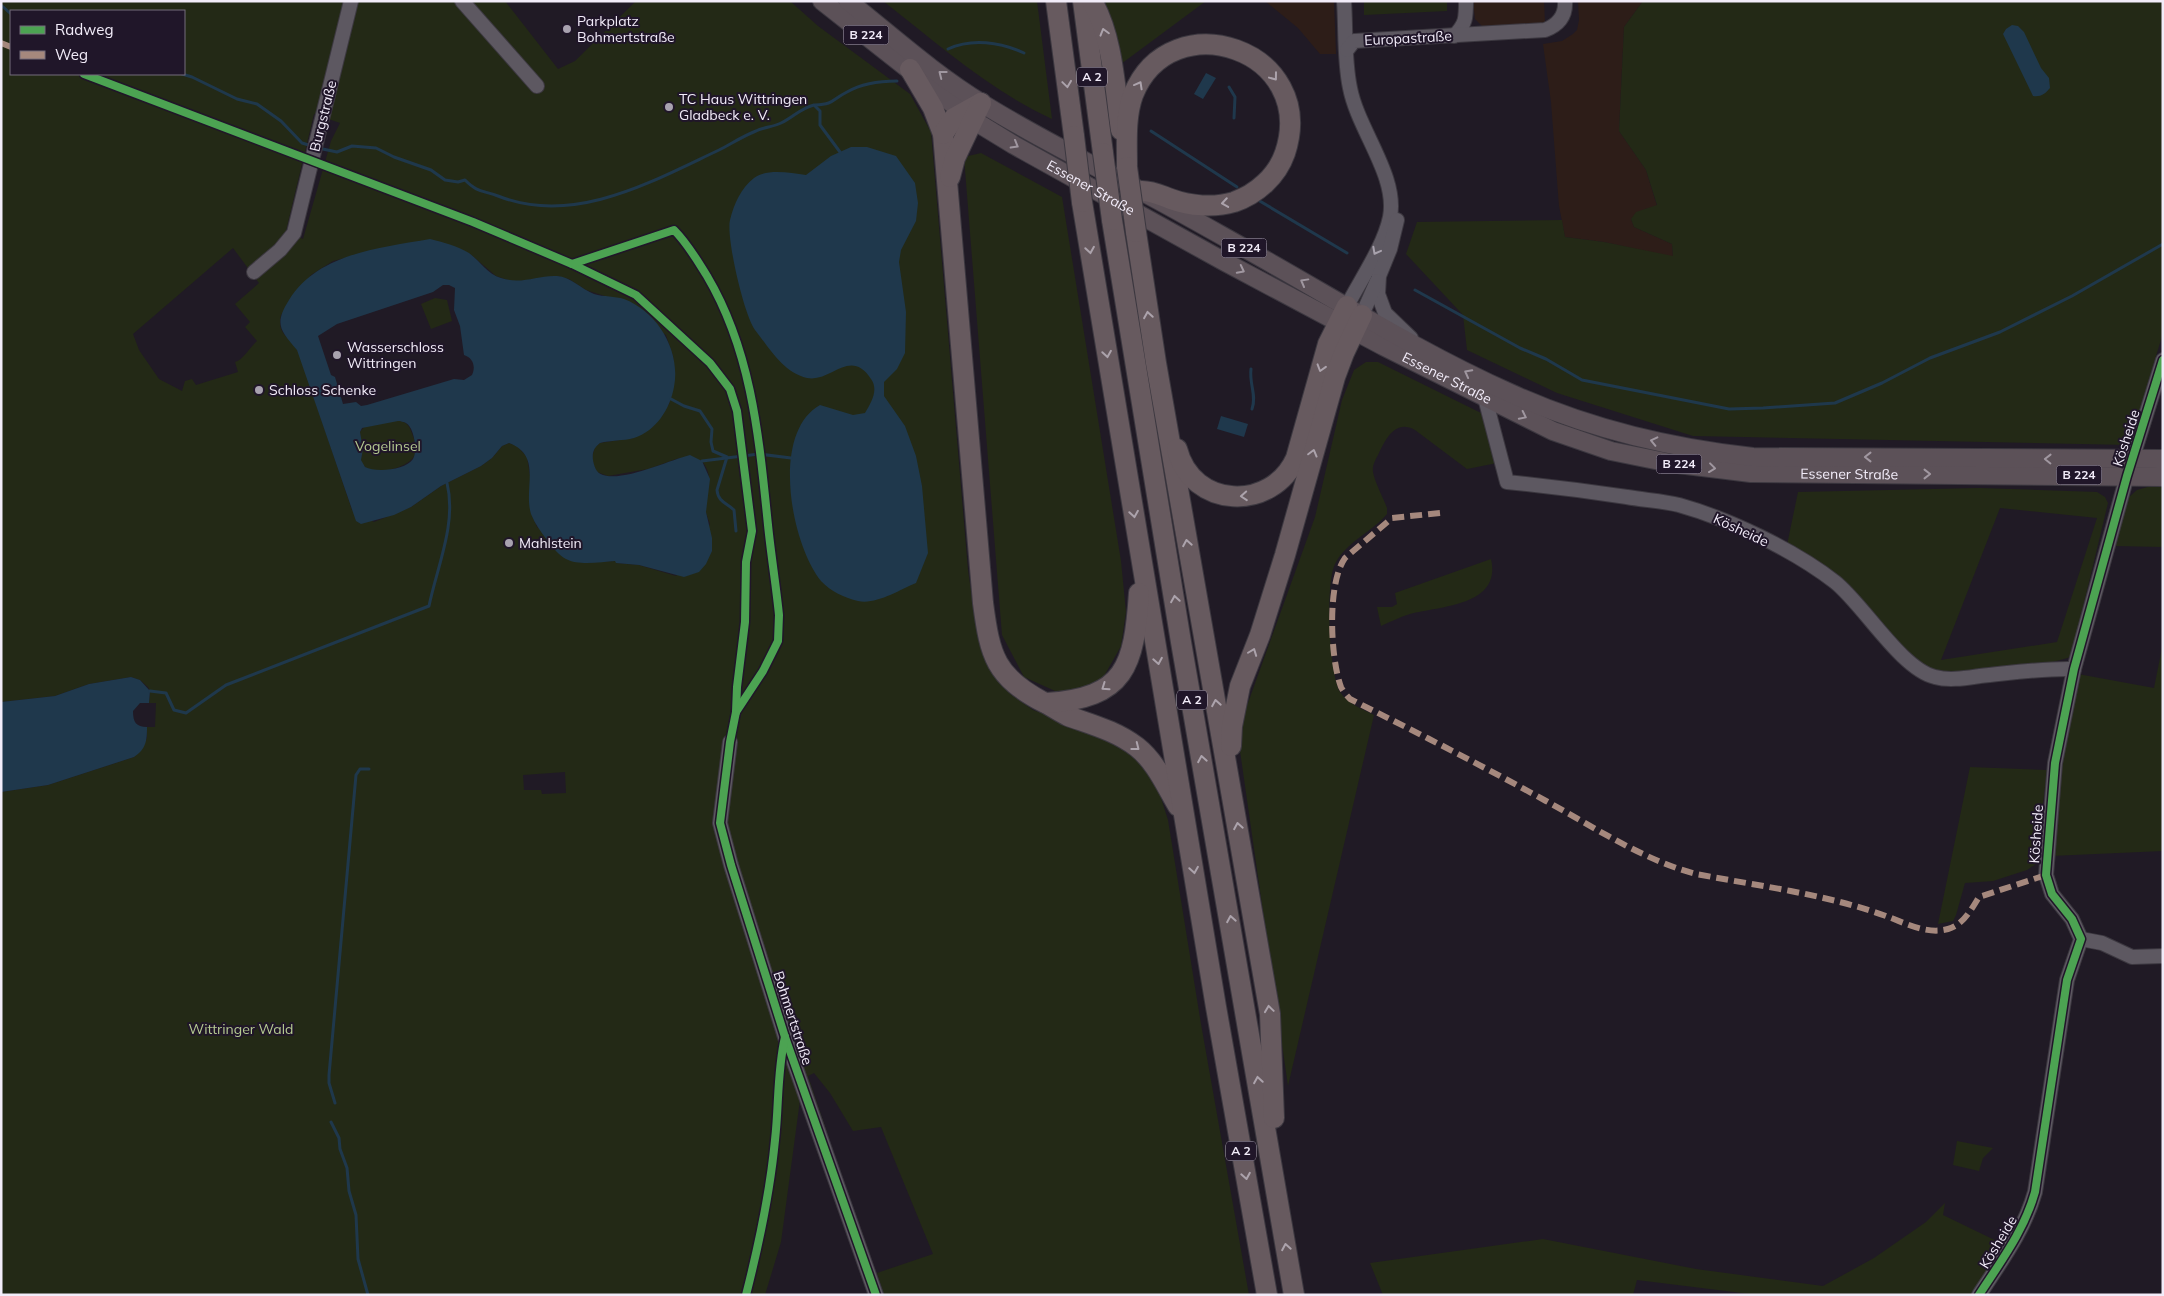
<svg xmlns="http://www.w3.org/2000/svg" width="2164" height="1296" font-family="Mulish,sans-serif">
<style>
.industrial{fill:#2d1d18}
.green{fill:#232916;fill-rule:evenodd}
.water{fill:#1f384c;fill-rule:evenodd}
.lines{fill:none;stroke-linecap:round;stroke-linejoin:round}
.stream{stroke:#1f384c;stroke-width:3}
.minor-casing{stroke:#3c3840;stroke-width:16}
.major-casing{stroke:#3c3840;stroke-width:20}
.highway-casing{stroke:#3c3840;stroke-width:22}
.minor{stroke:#5d5861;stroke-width:14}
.major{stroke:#5c5158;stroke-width:18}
.highway{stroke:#675a5f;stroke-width:20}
.highway-bridge-casing{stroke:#3c3840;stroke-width:22;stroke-linecap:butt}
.highway-bridge{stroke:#675a5f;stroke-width:20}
.quiet{stroke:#a5887d;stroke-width:6;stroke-dasharray:12 6;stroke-linecap:butt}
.cycleway-casing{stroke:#201629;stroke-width:11}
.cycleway{stroke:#4ca352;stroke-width:8}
.oneway{stroke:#aca3ac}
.oneway2{stroke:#a097a0}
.oneway3{stroke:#a8a2ad}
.poi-dot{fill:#a8a2af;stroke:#201629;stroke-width:2}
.labels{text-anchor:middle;stroke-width:4;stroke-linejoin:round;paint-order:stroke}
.shield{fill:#201629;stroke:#b3acbb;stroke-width:1}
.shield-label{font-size:12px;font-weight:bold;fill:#f2ecf9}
.poi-label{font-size:14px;fill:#f2ecf9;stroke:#201629;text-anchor:start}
.street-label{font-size:14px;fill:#f2ecf9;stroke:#201629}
.park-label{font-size:14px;fill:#b5ca91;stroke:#201629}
</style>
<rect width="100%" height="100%" fill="#201a25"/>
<!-- industrial -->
<g class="industrial">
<path d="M1265 1H1334L1336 54H1320L1298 28Z"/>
<path d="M1473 1H1544L1545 24 1487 28 1482 26 1475 19Z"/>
<path d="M1578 1H1643L1624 27 1619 131 1646 170 1657 206 1645 209 1631 219 1634 227 1672 244 1673 257 1604 242 1565 237 1559 206 1551 102 1543 44 1562 41 1573 34 1577 30 1579 20Z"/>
</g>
<!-- green -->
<g class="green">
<path d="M1 1H505L558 69 575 61 636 1H790L818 26 910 94 931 132 968 570 978 639 989 667 1009 693 1033 710 1106 736 1133 754 1155 779 1168 820 1201 1024 1249 1295H884L877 1273 933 1254 881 1127 853 1131 830 1093 814 1073 808 1076 828 1135 800 1100 781 1242 765 1295H1V792L48 785 134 757 147 738V727H155L156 703H149L150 691 148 687 140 680 131 677 89 684 55 696 1 702ZM11 11H184V74H11ZM314 114 340 123 331 141 303 239 286 231ZM392 246 469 253 496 276 514 282 557 276 569 279 586 290 608 297 666 335 673 356 675 375 669 404 652 427 633 438 600 443 595 447 592 457 594 466 597 472 608 476 648 469 679 458 702 461C717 480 703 493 706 513 707 516 709 521 710 524L676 576 639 565 616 563V561L586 562 537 527 531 513V482L527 457 517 446 509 443 502 446 492 458 481 466 441 486 411 507 374 522 352 510 303 365C301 360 300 354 297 349 288 335 277 335 281 315L311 275 333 261ZM233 248 259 283 235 304 250 322 245 327 257 341C250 347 244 359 235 362L238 372 196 385 192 379 185 381 182 391 159 379 139 350 133 334ZM565 772 566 793 542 794 541 790H524L523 775Z"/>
<path d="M883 1H1037L1052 119C989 90 937 43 883 1Z"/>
<path d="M1105 1H1206L1121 64Z"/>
<path d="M1364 1H1447V11L1364 15Z"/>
<path d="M1643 1H2163V333L2129 445 1693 436 1557 393 1467 350 1463 315 1406 254 1417 222 1562 220 1565 237 1604 242 1673 256 1672 244 1634 227 1631 219 1636 212 1657 205 1646 170 1619 131 1624 27Z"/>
<path d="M981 153 1062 197 1121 561 1126 612 1121 646 1099 685 1064 695 1024 677 1002 635 964 157Z"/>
<path d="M435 298 447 300 452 321 431 329 421 304Z"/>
<path d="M1366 362H1378L1481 413 1497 463 1467 469 1415 430C1396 419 1386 438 1379 453 1376 459 1372 465 1373 472 1375 483 1383 497 1387 508V514C1372 532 1346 542 1335 564 1325 584 1329 673 1340 692 1348 704 1362 709 1374 715L1288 1086 1240 751V732L1244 714 1315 517 1342 400 1354 370Z"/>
<path d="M393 421C402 420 408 422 411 431 414 438 417 446 415 454 411 468 369 479 362 463 360 459 362 456 362 452 363 446 360 438 360 432L365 426Z"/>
<path d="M2151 486 2163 487V547L2115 546 2128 498 2137 490Z"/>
<path d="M1979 488 2097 492 2105 497 2108 503 2071 657 2042 665 1951 675 1918 664 1787 545 1798 492ZM2000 508 2097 518 2057 642 1941 660Z"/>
<path d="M1491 559C1502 606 1440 606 1410 614 1400 617 1390 622 1381 626L1377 607H1392L1397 604 1395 593Z"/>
<path d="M2163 643V851L2051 856 2059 768 2078 674 2154 688Z"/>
<path d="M1970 767 2047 770 2036 864 2027 870 1993 881 1965 883 1956 915 1953 921 1938 924Z"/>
<path d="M1957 1141 1993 1148 1983 1158 1979 1171 1953 1165Z"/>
<path d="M1945 1203 1943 1215 2007 1246 1974 1295H1758L1637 1280 1633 1295H1383L1370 1263 1543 1239 1696 1269 1823 1286 1874 1258 1926 1222Z"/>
</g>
<!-- water -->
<g class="water">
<path d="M2012 25 2018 26 2024 32 2041 68 2049 78 2050 88C2045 94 2041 97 2033 96L2003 34 2006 29Z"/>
<path d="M1206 73 1216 78 1203 99 1194 94Z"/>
<path d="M851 147H867L896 156 915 183 918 203 916 221 901 250 899 262 906 312 905 353 897 369 884 382V396L905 426 916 456 922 486 928 553 916 583C899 590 876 605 858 601 845 598 830 591 821 581 791 544 770 433 820 405L853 415 865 413C871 403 879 390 871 379 850 347 831 383 807 378 783 372 770 349 755 330 744 315 726 238 730 220 734 204 741 188 754 178 768 168 790 173 806 175L831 156Z"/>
<path d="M430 239C443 242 457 246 469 253 480 261 487 274 501 278 522 285 537 275 557 276 571 277 581 289 594 294 604 297 615 296 624 299 658 312 681 351 674 387 670 409 656 431 634 438 623 441 611 440 600 443 594 448 592 452 593 460 594 466 596 473 603 475 623 482 670 460 690 455L702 461 710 479 706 512 712 538V551L706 564 699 572 684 577 639 565 616 563 615 561C601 562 579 566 566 559 559 556 552 546 547 540 541 532 535 524 531 514 523 488 543 456 509 443L502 446 492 458 481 466 441 486 411 507 394 515 361 524 356 521 297 350C280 330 274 324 289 300 318 253 380 248 430 239ZM443 285H449L455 288 454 310 460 326 464 355C473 358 476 366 472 375L464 380 454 379 367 405 361 406 356 402 343 404 335 377 331 375 318 336 337 324 433 292ZM398 421C399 421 405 422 406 423 414 427 418 451 413 459 406 470 376 473 365 467L361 460 363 449 360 432 362 428Z"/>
<path d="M1221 416 1248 424 1244 437 1217 429Z"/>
<path d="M131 677 140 680 150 691 149 703H140L133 711C133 722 136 727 147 727 147 741 146 749 134 757L48 785 1 792V702L55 696 89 684Z"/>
</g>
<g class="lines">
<!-- stream -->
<g class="stream">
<path d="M1 5 11 14"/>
<path d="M948 49C972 38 1000 42 1024 53"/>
<path d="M182 74 192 77 237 99 257 104 281 121 302 143 312 146"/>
<path d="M1229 87 1235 97 1234 118"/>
<path d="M815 105C835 104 831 100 847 92 861 84 881 81 897 81"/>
<path d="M1151 131 1237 187"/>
<path d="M318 148 337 152 352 146 376 148 394 157 431 170 445 180 458 182 465 180C478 193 482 190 498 196 574 226 651 182 719 150 731 144 743 136 756 131 764 127 773 127 781 123 794 117 799 109 814 105L820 111V125L840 152"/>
<path d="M1258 200 1347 253"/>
<path d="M1415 290 1520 348 1546 359 1582 380 1729 409 1763 408 1835 403 1882 383 1930 358 2000 332 2072 296 2163 244"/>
<path d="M1251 369C1249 384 1257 395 1252 409"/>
<path d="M671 399 684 406 700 411 712 429 711 442 713 451 727 457 717 490C718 502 727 503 734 510L736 531"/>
<path d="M702 461 759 454 791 458"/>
<path d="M150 691 166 693 174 710 186 713 226 685 429 606C437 567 457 523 447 483"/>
<path d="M335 1103 329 1083V1075L356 775 360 769H369"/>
<path d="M331 1122 339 1138 340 1149 347 1168 349 1191 356 1215 358 1259 368 1295"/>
</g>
<defs>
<g id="minor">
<path d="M462 1 537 86"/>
<path d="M1344 1C1346 30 1344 60 1350 88 1358 130 1398 176 1390 217 1384 246 1361 279 1347 306"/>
<path d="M1454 36C1466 24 1466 18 1466 1"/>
<path d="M1347 50 1354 41 1545 30C1558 25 1566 16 1565 1"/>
<path d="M1397 220 1390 249 1379 276 1378 294 1385 313 1411 338"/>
<path d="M254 272 280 250 294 233 351 1"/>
<path d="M1362 315 1377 281"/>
<path d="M1485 398 1507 482C1547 486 1587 491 1627 497 1644 500 1663 501 1679 505 1729 519 1794 550 1835 582 1863 604 1901 669 1935 677 1949 681 1966 678 1980 676 2011 673 2043 668 2074 669"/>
<path d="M730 742 720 823 731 865 785 1037 876 1295"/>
<path d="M2081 939 2102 943 2132 957 2163 956"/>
<path d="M1979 1295C2001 1261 2024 1231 2035 1192L2067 980 2081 939 2072 919 2052 894 2046 875 2055 763 2074 669 2127 476 2163 360"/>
</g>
<g id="major">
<path id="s1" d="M822 1 973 120 1014 145 1225 262 1383 346 1553 431 1611 451 1670 463 1751 473 2163 477"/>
<path d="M848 1C892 36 935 75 983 104 1034 136 1088 162 1141 191 1175 209 1210 229 1244 248 1332 297 1418 352 1510 393 1587 428 1669 448 1753 457L2163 459"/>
</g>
<g id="highway">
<path d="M1056 1 1074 136"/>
<path d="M1083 1 1103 153"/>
<path d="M1092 1C1113 37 1115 89 1121 130"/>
<path d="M910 69 933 108 943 134 983 603C990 656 995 677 1045 703 1053 707 1060 712 1068 716 1093 725 1116 731 1137 747 1156 762 1166 786 1178 806"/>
<path d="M943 134 954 118 981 103"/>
<path d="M1127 167C1127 143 1125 117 1133 95 1171 0 1319 50 1285 153 1277 176 1257 194 1234 202 1214 208 1190 206 1171 199 1160 195 1153 191 1142 191"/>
<path d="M950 177 955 158 981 103"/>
<path d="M1082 202 1216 1007 1267 1295"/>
<path d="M1112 220 1181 642 1294 1295"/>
<path d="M1136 232 1156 363 1270 1014 1274 1118"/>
<path d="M1177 449C1192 509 1272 512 1296 458L1328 344 1347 306"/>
<path d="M1046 703C1126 698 1134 666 1139 593"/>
<path d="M1231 746 1232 726 1240 686 1260 635 1285 555 1335 377 1344 353 1362 315"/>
</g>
</defs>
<!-- minor casing -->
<use href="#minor" class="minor-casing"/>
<!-- major casing -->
<use href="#major" class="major-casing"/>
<!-- highway casing -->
<use href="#highway" class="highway-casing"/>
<!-- minor -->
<use href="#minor" class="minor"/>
<!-- major -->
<use href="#major" class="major"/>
<!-- highway -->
<use href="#highway" class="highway"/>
<defs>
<g id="highway-bridge">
<path d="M1074 136 1082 202"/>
<path d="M1103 153 1112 220"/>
<path d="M1127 167 1136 232"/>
</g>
</defs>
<!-- highway-bridge casing -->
<use href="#highway-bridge" class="highway-bridge-casing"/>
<!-- highway-bridge -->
<use href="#highway-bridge" class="highway-bridge"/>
<!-- quiet -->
<g class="quiet">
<path d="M1 43 11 47"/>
<path d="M1440 513 1392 518 1345 558C1327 583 1330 657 1341 687 1343 691 1347 696 1350 699 1416 732 1481 765 1546 801 1594 827 1643 860 1696 874 1759 886 1825 894 1886 916 1905 923 1927 935 1948 929 1963 925 1971 910 1979 897L2046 875"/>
</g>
<defs>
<g id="cycleway">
<path d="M84 74 473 222 572 264 636 295 710 363 730 389 737 411 752 531 746 562 745 622 737 687 736 712"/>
<path d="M572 264 674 230C688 244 697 260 707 276 752 352 759 438 768 525 771 555 776 585 779 615L778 641 763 671 736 712 730 742 720 823 731 865 785 1037 876 1295"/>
<path d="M746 1295C759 1244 770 1193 775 1140 779 1105 777 1071 785 1037"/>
<path d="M1979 1295C2001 1261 2024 1231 2035 1192L2067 980 2081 939 2072 919 2052 894 2046 875 2055 763 2074 669 2127 476 2163 360"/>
</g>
</defs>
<!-- cycleway casing -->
<use href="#cycleway" class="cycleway-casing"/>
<!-- cycleway -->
<use href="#cycleway" class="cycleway"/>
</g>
<!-- one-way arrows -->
<defs><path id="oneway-chevron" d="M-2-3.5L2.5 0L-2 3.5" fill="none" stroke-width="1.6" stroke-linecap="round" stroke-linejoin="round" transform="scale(1.25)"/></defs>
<g class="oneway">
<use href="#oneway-chevron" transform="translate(1104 32) rotate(-106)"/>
<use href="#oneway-chevron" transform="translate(1274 77) rotate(53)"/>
<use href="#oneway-chevron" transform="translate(1067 84) rotate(82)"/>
<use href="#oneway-chevron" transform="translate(1139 85) rotate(-61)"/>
<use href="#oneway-chevron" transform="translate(1225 203) rotate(171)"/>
<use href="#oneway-chevron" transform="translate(1090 250) rotate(81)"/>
<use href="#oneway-chevron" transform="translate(1148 315) rotate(-99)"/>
<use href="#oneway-chevron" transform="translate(1107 354) rotate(81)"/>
<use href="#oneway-chevron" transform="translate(1321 368) rotate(107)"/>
<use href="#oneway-chevron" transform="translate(1313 453) rotate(-75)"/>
<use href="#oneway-chevron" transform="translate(1244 496) rotate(176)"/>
<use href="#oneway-chevron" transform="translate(1134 514) rotate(81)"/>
<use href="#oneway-chevron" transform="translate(1187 543) rotate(-100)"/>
<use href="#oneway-chevron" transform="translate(1175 599) rotate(-99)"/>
<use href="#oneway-chevron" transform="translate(1253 652) rotate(-69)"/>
<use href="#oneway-chevron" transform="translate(1158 661) rotate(80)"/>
<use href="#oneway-chevron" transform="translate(1105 687) rotate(145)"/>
<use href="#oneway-chevron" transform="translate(1216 703) rotate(-100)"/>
<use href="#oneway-chevron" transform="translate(1136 747) rotate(38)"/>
<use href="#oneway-chevron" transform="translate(1202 759) rotate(-100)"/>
<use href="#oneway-chevron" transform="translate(1238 826) rotate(-100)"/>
<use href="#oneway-chevron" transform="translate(1194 870) rotate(81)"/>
<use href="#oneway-chevron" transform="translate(1231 919) rotate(-100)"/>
<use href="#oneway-chevron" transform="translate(1269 1009) rotate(-98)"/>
<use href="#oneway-chevron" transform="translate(1258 1080) rotate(-99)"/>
<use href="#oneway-chevron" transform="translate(1246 1176) rotate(80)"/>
<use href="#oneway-chevron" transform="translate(1286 1247) rotate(-100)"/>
</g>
<g class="oneway2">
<use href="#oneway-chevron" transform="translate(942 74) rotate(-142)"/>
<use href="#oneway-chevron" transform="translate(1015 145) rotate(30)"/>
<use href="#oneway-chevron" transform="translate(1241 270) rotate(27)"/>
<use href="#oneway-chevron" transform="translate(1304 282) rotate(-151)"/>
<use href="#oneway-chevron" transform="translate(1468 373) rotate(-152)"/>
<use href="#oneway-chevron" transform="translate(1523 416) rotate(26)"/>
<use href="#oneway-chevron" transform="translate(1654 441) rotate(-167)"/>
<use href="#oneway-chevron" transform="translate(1868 457) rotate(-180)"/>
<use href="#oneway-chevron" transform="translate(2048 459) rotate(-179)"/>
<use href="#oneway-chevron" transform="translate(1712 468) rotate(7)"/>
<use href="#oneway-chevron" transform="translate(1927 474)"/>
</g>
<use class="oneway3" href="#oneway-chevron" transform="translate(1376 251) rotate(118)"/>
<!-- markers -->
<g class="poi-dot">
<circle cx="567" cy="29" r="5"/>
<circle cx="669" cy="107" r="5"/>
<circle cx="337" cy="355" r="5"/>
<circle cx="259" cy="390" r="5"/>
<circle cx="509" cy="543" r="5"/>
</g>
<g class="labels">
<!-- shield labels -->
<g class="shield">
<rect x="843.5" y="25.5" width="45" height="19" rx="4"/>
<rect x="1077" y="67.5" width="30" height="19" rx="4"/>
<rect x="1221.5" y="238.5" width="45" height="19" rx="4"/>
<rect x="1656.5" y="454.5" width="45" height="19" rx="4"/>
<rect x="2056.5" y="465.5" width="45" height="19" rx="4"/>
<rect x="1177" y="690.5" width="30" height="19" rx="4"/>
<rect x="1226" y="1141.5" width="30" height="19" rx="4"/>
</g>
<g class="shield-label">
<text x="866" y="39">B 224</text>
<text x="1092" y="81">A 2</text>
<text x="1244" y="252">B 224</text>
<text x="1679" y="468">B 224</text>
<text x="2079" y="479">B 224</text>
<text x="1192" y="704">A 2</text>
<text x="1241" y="1155">A 2</text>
</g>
<!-- poi labels -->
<g class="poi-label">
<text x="577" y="26">Parkplatz<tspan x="577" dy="16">Bohmertstraße</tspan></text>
<text x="679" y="104">TC Haus Wittringen<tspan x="679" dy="16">Gladbeck e. V.</tspan></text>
<text x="347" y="352">Wasserschloss<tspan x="347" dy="16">Wittringen</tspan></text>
<text x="269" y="395">Schloss Schenke</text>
<text x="519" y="548">Mahlstein</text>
</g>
<!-- street labels -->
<g class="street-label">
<text transform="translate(1408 38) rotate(-3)" y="5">Europastraße</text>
<text transform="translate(323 116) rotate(-76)" y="5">Burgstraße</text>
<text dy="5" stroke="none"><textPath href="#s1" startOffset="328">Essener Straße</textPath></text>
<text dy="5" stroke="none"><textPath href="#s1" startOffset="732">Essener Straße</textPath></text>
<text transform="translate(2126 438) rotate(-72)" y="5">Kösheide</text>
<text dy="5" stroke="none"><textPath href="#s1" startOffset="1152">Essener Straße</textPath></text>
<text transform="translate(1741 530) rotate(25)" y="5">Kösheide</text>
<text transform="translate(2036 834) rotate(-86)" y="5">Kösheide</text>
<text transform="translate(793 1018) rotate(72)" y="5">Bohmertstraße</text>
<text transform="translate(1998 1242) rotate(-59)" y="5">Kösheide</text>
</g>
<!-- park labels -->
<g class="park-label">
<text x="388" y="451">Vogelinsel</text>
<text x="241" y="1034">Wittringer Wald</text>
</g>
</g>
<!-- border -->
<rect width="2164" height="1296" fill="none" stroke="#f2ecf9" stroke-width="5"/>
<!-- legend -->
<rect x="10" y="10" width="175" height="65" fill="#201629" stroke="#746c7c"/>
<rect x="20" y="26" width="25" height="8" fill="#4ca352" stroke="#746c7c"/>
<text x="55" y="35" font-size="15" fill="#f2ecf9">Radweg</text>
<rect x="20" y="51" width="25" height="8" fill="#a5887d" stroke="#746c7c"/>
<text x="55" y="60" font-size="15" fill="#f2ecf9">Weg</text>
</svg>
